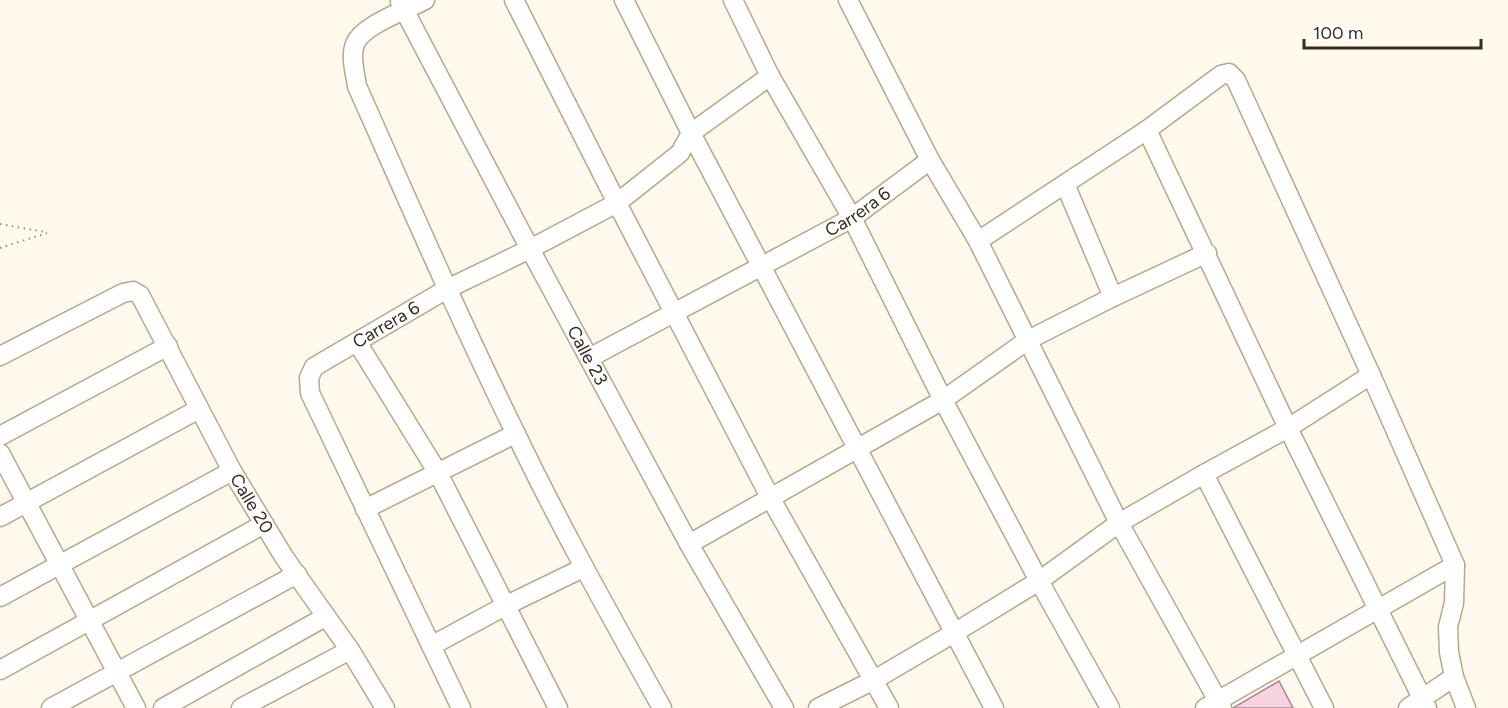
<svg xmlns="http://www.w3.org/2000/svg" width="1508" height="708" font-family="Figtree,sans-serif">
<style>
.building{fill:#f7d2e0;stroke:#a88593;stroke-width:1.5}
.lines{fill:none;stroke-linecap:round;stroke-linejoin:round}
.minor-casing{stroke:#b5a989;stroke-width:21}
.path{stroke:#989386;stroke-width:2;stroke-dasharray:1.5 4.5;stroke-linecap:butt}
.minor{stroke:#fff;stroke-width:18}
.labels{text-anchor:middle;stroke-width:5;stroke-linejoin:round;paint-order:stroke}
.street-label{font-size:18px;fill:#332e21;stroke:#fff}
</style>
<rect width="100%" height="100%" fill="#fef9ec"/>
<!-- building -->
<path class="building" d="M1279 681 1293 708H1233Z"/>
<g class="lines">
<defs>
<g id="minor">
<path d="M425 0C407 10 362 25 355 44 350 56 355 73 357 86 408 201 459 318 515 432 560 526 611 617 662 708"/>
<path d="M514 0 617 203 771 499 889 708"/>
<path d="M624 0 691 133 994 708"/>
<path d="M733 0 770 76 852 218 943 400 1039 581 1110 708"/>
<path d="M848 0 930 160 978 241 1119 523 1222 708"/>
<path id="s1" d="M400 2 530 249 689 544 784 708"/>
<path d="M1147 130 1288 428 1427 708"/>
<path d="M1065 184 1113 297"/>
<path d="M978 241 1147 130 1221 75 1229 73 1236 80 1371 375 1455 565 1454 603 1448 627 1449 652 1454 677 1466 708"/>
<path d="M357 342 438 473 558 708"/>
<path id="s2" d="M0 356 123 293 133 291 140 295 232 471 284 557 350 650 385 708"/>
<path id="s3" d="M589 358 852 218 930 160"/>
<path d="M0 436 168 346"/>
<path d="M0 453 136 708"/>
<path d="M1204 474 1324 708"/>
<path d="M365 509 515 434"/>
<path d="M0 517 199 409"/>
<path d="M689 544 943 400 1028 340 1113 297 1207 253"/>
<path d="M0 597 232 471"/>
<path d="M431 646 505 606 583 568"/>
<path d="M0 670 264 524"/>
<path d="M51 708 297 574"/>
<path d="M163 708 325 617"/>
<path d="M241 708 350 650"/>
<path id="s4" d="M461 708 310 393 309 378 314 367 447 289 530 249 617 203 680 153 691 133 770 76"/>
<path d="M818 708 874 680 954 633 1039 581 1119 523 1204 474 1288 428 1371 375"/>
<path d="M1205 708 1455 565"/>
<path d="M1408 708 1454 677"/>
</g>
</defs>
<!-- minor casing -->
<use href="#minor" class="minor-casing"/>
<!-- path -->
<g class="path">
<path d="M0 224 45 232"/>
<path d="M0 248 47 233"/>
</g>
<!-- minor -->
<use href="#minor" class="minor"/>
</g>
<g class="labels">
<!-- street labels -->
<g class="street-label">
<text dy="6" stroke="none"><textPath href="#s3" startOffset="306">Carrera 6</textPath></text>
<text dy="6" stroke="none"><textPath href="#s4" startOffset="460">Carrera 6</textPath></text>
<text dy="6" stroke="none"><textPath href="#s1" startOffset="400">Calle 23</textPath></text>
<text dy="6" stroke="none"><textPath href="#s2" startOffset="393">Calle 20</textPath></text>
</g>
</g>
<!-- scale -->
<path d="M1304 39v9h177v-9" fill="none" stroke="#332e21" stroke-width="3"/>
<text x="1313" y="39" font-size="18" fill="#332e21" stroke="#ffffff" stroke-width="4.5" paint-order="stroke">100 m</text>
</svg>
